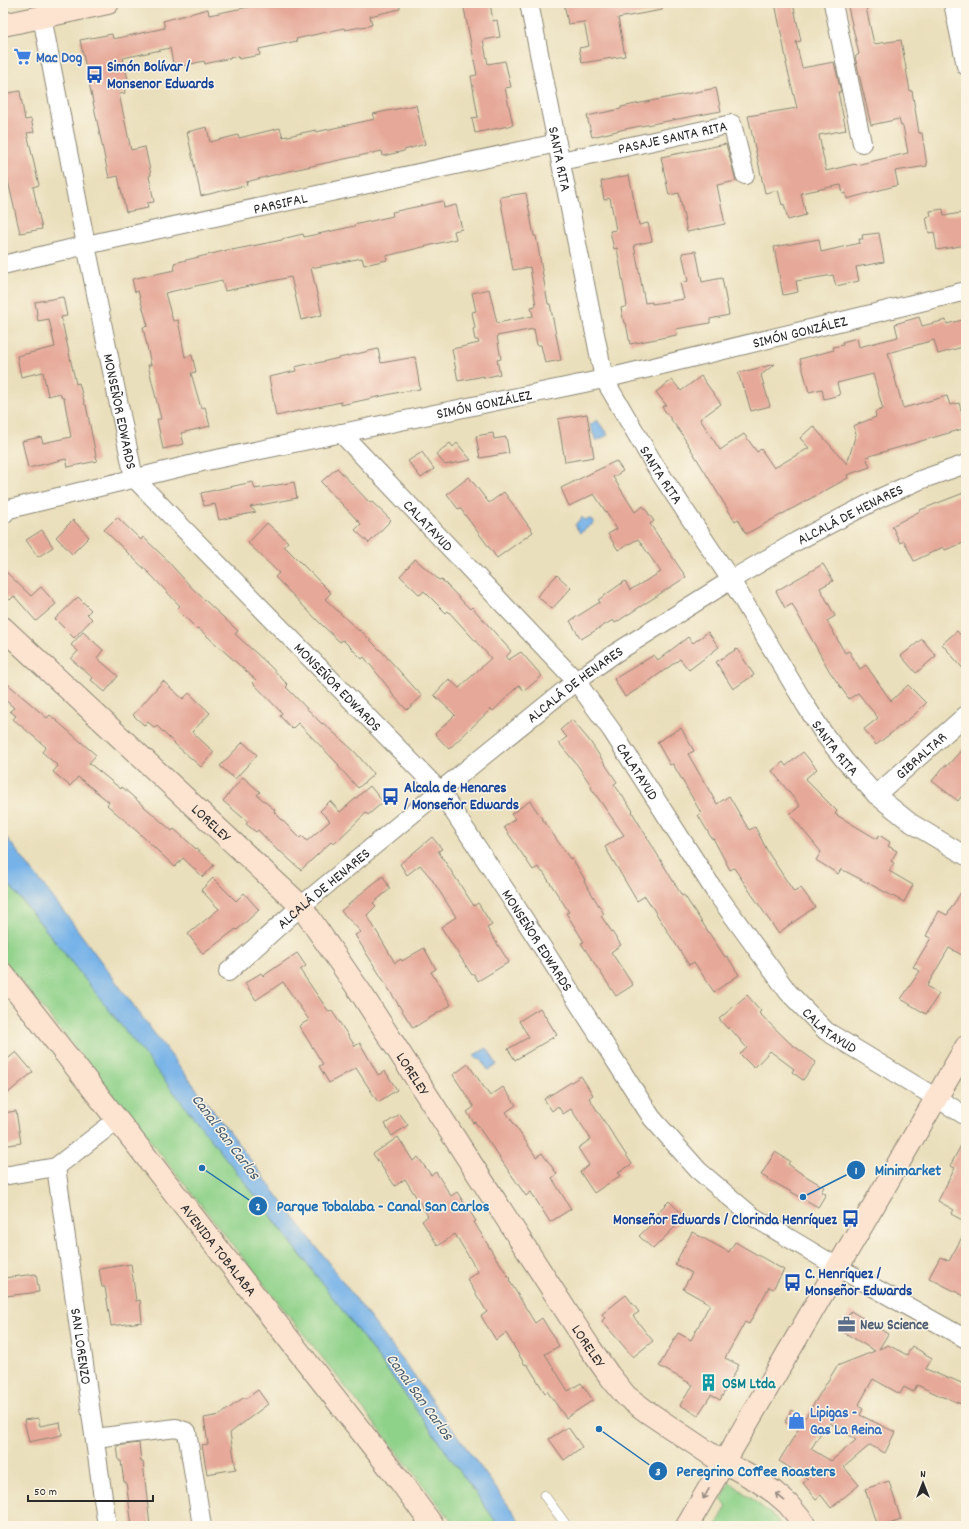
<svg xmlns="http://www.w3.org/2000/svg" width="969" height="1529" font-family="Dekko,sans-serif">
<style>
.green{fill:#8ed189;stroke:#5c7e5a}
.water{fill:#76b2e8;stroke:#506e8a}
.building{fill:#e6a999;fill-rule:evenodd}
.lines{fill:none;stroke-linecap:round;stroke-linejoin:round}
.lane-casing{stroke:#8a8574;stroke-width:10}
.street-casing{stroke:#8a8574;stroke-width:20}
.secondary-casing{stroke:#8a8574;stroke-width:24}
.lane{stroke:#fff;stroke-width:9}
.street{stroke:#fff;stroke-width:18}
.secondary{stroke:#fde4d1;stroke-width:22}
.oneway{stroke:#94887e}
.labels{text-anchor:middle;stroke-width:3;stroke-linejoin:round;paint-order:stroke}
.shop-label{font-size:15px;font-weight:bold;fill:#366cbe;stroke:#fcf5e5;text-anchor:start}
.transit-label{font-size:15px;font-weight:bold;fill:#164399;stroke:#fcf5e5;text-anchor:start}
.street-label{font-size:15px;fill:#2b2b2b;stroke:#fcf5e5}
.service-label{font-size:15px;font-weight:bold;fill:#4e5e75;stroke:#fcf5e5;text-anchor:start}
.culture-label{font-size:15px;font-weight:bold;fill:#0d838f;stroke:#fcf5e5;text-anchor:start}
.water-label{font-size:16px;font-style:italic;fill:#455a6d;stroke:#fcf5e5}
.leader{fill:none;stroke:#1f6fb2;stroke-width:1.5}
.callout-dot{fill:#1f6fb2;stroke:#fcf5e5;stroke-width:1.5}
.mark-label{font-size:12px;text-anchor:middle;font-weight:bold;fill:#fff}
.callout-label{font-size:16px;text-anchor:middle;font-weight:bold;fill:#1f6fb2;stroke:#fcf5e5;stroke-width:3;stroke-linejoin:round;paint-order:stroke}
</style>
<rect width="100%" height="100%" fill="#fcf5e5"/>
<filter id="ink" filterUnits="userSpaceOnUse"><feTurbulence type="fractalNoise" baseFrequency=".025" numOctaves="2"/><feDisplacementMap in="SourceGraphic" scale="8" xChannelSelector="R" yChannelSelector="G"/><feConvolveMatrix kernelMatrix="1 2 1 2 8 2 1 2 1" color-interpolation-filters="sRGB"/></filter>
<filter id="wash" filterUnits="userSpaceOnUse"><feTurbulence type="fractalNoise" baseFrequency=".012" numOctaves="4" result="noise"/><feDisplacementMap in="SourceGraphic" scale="16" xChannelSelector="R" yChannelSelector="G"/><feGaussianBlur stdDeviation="0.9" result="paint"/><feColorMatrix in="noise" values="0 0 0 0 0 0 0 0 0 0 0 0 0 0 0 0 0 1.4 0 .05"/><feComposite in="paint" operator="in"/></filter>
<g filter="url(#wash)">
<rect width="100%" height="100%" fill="#eadfbc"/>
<!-- green -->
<g class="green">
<path d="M3 877C138 1044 271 1213 399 1386 433 1432 465 1479 499 1526H456L128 1113 3 959Z"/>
<path d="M730 1482 776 1518 781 1526H716L727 1506 721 1500Z"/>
</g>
<!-- water -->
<g class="water">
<path d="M597 420 608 435 596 441 590 425Z"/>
<path d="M582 517 584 520 591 519 594 523 580 533 575 525Z"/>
<path d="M3 833 71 921 151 1029 409 1369C446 1422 486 1473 523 1526H499L400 1387 276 1222 54 940 3 877Z"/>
<path d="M487 1048 497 1065 488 1070 480 1058 477 1059 474 1055Z"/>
</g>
<g id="blocks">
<!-- building -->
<g class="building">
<path d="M268 3H400V9L370 16 372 25 345 30 344 28 296 39 297 41 259 49 260 55 239 59 238 56 205 64 204 61 174 68 170 48 123 58 129 84 124 85 125 93 119 94 131 150 145 147 151 175 149 176 154 202 147 203 148 208 126 212 118 176 109 178 80 40 112 34 113 39 165 28 163 21 208 9 209 15Z"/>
<path d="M463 3H490L493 21 497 20 500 37 483 40 488 64 505 61 511 87 505 88 513 125 475 133 472 118 478 117 471 76 477 75Z"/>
<path d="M564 3H662V10L618 18 625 56 582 63 579 48 589 46 584 22 568 24Z"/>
<path d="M775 3H793L801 41 796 42 802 68 834 62 841 92H838L846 130 819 135 826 171 855 164 856 165 908 153 903 126H901L899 119 871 125 855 57 859 54 847 3H865L874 44 901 40 910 91H912L919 133H922L927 166 895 171 898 185 847 199 846 193 843 194 841 185 801 193 806 215 788 220 784 204 782 205 778 190 765 193 748 116 797 108 786 63H787Z"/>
<path d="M716 88 721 111 625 129 592 137 587 116 621 109V107Z"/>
<path d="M20 91 25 120 31 119 34 132 27 133 39 185 33 187 42 229 20 233 3 159V94Z"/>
<path d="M416 105 425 144 404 150V151L383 156 382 151 293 170 246 182 247 185 201 196 187 132 207 127 210 142 238 135 239 138 280 128 283 137 316 130V132L375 119 373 114Z"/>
<path d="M726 144 736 181 717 185 725 224 687 232 679 193 669 195 661 157Z"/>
<path d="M629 175 639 225 648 223 652 241 634 245 645 303 652 302V304L684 299 680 283 688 281 682 253 696 251 702 282 722 278 729 315 710 319V323L676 329 677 335 630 344 626 323H624L621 308 627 306 617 248 614 249 610 231 616 230 610 198 604 200 601 181Z"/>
<path d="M526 193 534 236H536L548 304H550L561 360 545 363 541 345H537L534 329 497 336 501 359 497 360 500 374 484 378V376L458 381 452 349 479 343 478 340H475L473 329 475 328 472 312 476 311 472 293 489 289 497 323 533 316 531 307 536 306 530 267 513 270 500 197Z"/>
<path d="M443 201 444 208 456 205 462 229 454 231 456 239 386 256 387 260 364 265 362 258 311 268 322 315 301 320 291 277 225 291 222 280 165 293 173 321 178 320 185 357 192 355 196 372 191 373 201 408 205 407 210 426 181 433 184 444 163 449 157 419H161L148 365H151L143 327 148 326 138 291 135 292 132 279 175 270 174 263 232 249V250L282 240V239L303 234 304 237 355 226 354 225 393 216 392 212Z"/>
<path d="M943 209 944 216 966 212V245L937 250 934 232 929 233 926 217 931 216 930 211Z"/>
<path d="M879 233 884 262 856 267 859 281 836 286 833 275 796 281 798 292 783 295 774 247 819 239 821 252 860 243 859 239H863L862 235Z"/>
<path d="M63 297 67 316 61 317 76 384 79 383 85 405H86L97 461 68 467 66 459 28 468 22 441 41 437 43 443 71 437 64 398H62L60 393 48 396 43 372 21 377 17 356 55 347 49 319 38 321 35 302Z"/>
<path d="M919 317 922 326 946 320 947 324 966 319V346L938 354 934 340 888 353 903 408 947 396 950 405 959 403 966 428 866 457 870 467 847 475 848 478 746 534 738 519 735 521 681 433 662 407 666 405 656 392 672 380 681 391 701 376 721 404 700 419 720 450 744 434 757 452 761 449 774 468 809 448 800 438 813 426 847 464 856 434 853 426 876 417 875 412 883 409 873 374 837 383 840 395 824 399 822 389 809 392 800 359 834 350 833 347 843 345 842 342 857 338 859 347 898 337 895 324Z"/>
<path d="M378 349 381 363 415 357 420 389 400 392 341 405V402L276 416 269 377 296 371 295 367 312 363 313 364Z"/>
<path d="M775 364 761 375 770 406 751 411 744 387 743 388 738 373Z"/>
<path d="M587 414 594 457 565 462 558 419Z"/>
<path d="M493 433 494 439 506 437 509 453 480 458 476 436Z"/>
<path d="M450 443 453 447 457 443 471 460 445 465 436 454Z"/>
<path d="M422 452 434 469 421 478 408 461Z"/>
<path d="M616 461 623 471 613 477 635 512 643 506 654 521 650 524 686 577 615 623 613 620 581 639 570 621 600 602 598 600 625 581 630 590 661 572 638 539 618 550 608 534 617 529 594 494 569 506 561 488Z"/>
<path d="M337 468 370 503 372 502 391 520 369 543 355 530 361 524 321 482Z"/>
<path d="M469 477 489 503 504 492 533 532 497 558 460 508 458 509 447 494Z"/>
<path d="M253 482 255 489 294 482 297 498 250 507 256 512 219 520 215 504 204 506 201 493Z"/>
<path d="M966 492V542L945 550 943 547 914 561 904 541 900 543 892 526 920 511V510Z"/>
<path d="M117 517 141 540 143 537 164 557 192 588 238 631 235 634 268 664 288 685 286 687 322 724 323 723 354 751 374 774 358 788 338 766 339 765 298 723 292 729 280 716 282 713 253 683 256 680 198 628 197 629 177 609 180 606 152 576 104 530Z"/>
<path d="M73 520 89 537 72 554 56 537Z"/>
<path d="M267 523 288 542 284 546 331 593 325 599 359 631 360 630 384 654 422 696 407 710 391 693 392 692 364 657 362 659 343 640 340 642 322 625 275 577 279 573 248 543Z"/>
<path d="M42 530 53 547 38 557 26 540Z"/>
<path d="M415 559 439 580 441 579 470 609 472 607 511 651 506 657 508 660 521 652 542 676 524 691 519 685 493 711 491 709 449 749 435 734 455 715 434 695 449 679 459 688 491 658 448 611 446 613 424 591 420 595 400 576Z"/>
<path d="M823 564 833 581 820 588 835 616 827 621 845 653 849 651 860 669 866 665 891 701 908 685 926 703 914 715 876 745 864 729 878 718 858 693 849 699 830 672 792 604 785 608 776 591Z"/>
<path d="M3 569 31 596 41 587 56 604 36 621 14 596 10 600 3 593Z"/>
<path d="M557 575 571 588 552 609 537 596Z"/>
<path d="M78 597 91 610 87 614 92 619 74 638 55 619Z"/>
<path d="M957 631 966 641V672L942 644Z"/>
<path d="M83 632 103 650 97 658 118 676 105 692 91 680 93 678 71 659 78 651 71 645Z"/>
<path d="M708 632 719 647 689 670 680 659 641 687 625 697 614 679 654 655 658 660 688 637 693 643Z"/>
<path d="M922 639 936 656 916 673 901 656Z"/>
<path d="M737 649 754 675 733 689 716 662Z"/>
<path d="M3 680 47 718 50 715 96 755 89 763 121 789 122 787 172 831 174 829 214 865 203 877 183 858 175 867 139 833 107 805 109 802 78 777 70 786 53 772 58 766 42 752 46 747 13 719 16 716 10 711 14 708 3 698Z"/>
<path d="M163 681 183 699 189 693 210 713 192 732 214 752 201 767 177 746 157 726 155 728 148 722 145 726 133 715Z"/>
<path d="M572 720 589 740 617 782 614 784 633 811 632 812 682 896 684 895 725 957 727 956 739 975 714 992 694 962 689 965 645 896 637 901 605 847 624 835 591 788 592 787 578 766 559 743 567 737 560 730Z"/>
<path d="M681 728 694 751 688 754 717 804 729 796 749 830 755 827 769 854 794 892 801 888 815 907 778 933 734 868 730 870 713 838 712 839 698 815 701 813 673 764 670 765 657 742Z"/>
<path d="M243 742 257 755 235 779 220 766Z"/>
<path d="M966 745V790L958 801 932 781 945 765 947 766Z"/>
<path d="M803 752 817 769 805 779 837 811 835 814 877 839 879 835 890 842 888 846 897 851 891 861 894 863 889 871 913 885 904 902 841 869 838 874 816 860 821 852 790 814 800 806 772 771 783 762 786 766Z"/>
<path d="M243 777 260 792 257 795 275 810 274 812 300 838 302 836 307 841 330 821 320 811 330 801 340 812 370 786 383 802 368 815 366 813 334 844 331 842 301 870 280 851 279 852 258 830 256 832 246 824 248 822 223 801Z"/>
<path d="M530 801 570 859 572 858 585 880 584 881 604 914 601 916 621 945 611 952 633 985 616 996 581 943 584 942 566 913 569 912 543 872H542L538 867 533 870 504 827 515 819 511 814Z"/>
<path d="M432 837 442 849 438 851 474 906 478 903 492 925 487 928 509 962 478 981 474 974 472 975 441 927 456 917 431 878 420 865 407 875 400 864Z"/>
<path d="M383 876 390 889 373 903 376 906 367 915 395 963 401 959 402 961 424 948 436 969 431 972 451 1005 413 1028 355 935 361 932 341 911 363 892Z"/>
<path d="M213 878 236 901 244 893 259 910 237 930 236 929 203 954 188 934 219 909 201 890Z"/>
<path d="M966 884V947L962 955 949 948 927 986 939 994 926 1014 901 999 920 971 913 967 931 938 926 936 939 911 947 915Z"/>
<path d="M297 953 306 966 300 970 329 1012 332 1011 355 1046 360 1043 378 1075 385 1071 397 1090 378 1102 356 1068 329 1083 319 1066 323 1064 299 1026 309 1020 283 982 256 1000 245 983 261 973 263 976Z"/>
<path d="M747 995 761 1011 759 1013 790 1043 816 1062 803 1080 792 1072 794 1069 770 1051 754 1068 740 1054 747 1048 729 1027 728 1029 719 1019Z"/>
<path d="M540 1008 557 1035 515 1060 508 1049 529 1037 519 1021Z"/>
<path d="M16 1052 33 1072 3 1097V1063Z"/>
<path d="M468 1064 490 1096 503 1087 516 1105 506 1112 536 1157 542 1153 557 1174 552 1178 571 1209 550 1222 531 1192 526 1196 475 1122 474 1123 467 1112 474 1107 453 1075Z"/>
<path d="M581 1076 593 1095 589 1098 632 1164 618 1173 621 1175 594 1193 580 1172 589 1165 578 1148 591 1139 571 1109 563 1114 558 1106 552 1111 544 1099Z"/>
<path d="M16 1111 21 1143 3 1146V1113Z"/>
<path d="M400 1114 408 1125 392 1136 385 1124Z"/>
<path d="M966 1136V1222L951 1214 954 1210 938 1201 955 1168 950 1166Z"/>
<path d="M398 1137 413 1161 418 1157 431 1175 436 1172 451 1196 457 1192 476 1221 474 1222 497 1260H498L510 1279 509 1280 535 1323 542 1318 559 1346 545 1354 568 1391 581 1383 593 1400 566 1418 547 1391 545 1393 527 1364 525 1365 506 1333 496 1340 481 1316 487 1312 467 1279 478 1272 455 1234 438 1246 422 1221 428 1216 405 1179 395 1186 373 1154Z"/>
<path d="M775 1152 790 1161 788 1164 799 1172 824 1187 821 1192 826 1194 818 1207 761 1175Z"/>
<path d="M669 1201 685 1217 653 1249 639 1236 660 1216 657 1213Z"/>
<path d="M966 1230V1297L929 1278 940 1257 949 1261Z"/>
<path d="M692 1232 729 1252 735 1242 784 1270 773 1289 769 1287 749 1324 745 1322 725 1358 739 1365 720 1400 711 1395 698 1415 680 1405 693 1385 659 1366 678 1333 691 1340 710 1304 683 1289 692 1273 675 1264Z"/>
<path d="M131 1264 136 1301 140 1300 142 1322 111 1326 105 1287H102L99 1269Z"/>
<path d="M36 1274 39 1292 6 1296 3 1278Z"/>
<path d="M626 1295 639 1312 633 1316 653 1341 633 1357 602 1321 605 1318 602 1314Z"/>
<path d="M851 1311 888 1334 879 1349 888 1345 907 1355 912 1346 932 1358 926 1369 949 1379 950 1378 966 1385V1406L945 1397V1398L917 1385 913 1392 904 1387 900 1394 873 1379 858 1406 863 1409 860 1415 895 1432 885 1453 870 1445 844 1467 859 1485 831 1508 821 1495 816 1499 803 1483 808 1479 779 1461 798 1430 785 1422 791 1410 805 1418 837 1366 875 1351 840 1330ZM830 1423 856 1440 831 1461 811 1449 825 1426 827 1428Z"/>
<path d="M258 1390 268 1404 230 1433 236 1469 207 1474 202 1445 208 1444 204 1418 220 1415 243 1398H247Z"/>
<path d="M38 1418 40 1426 60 1422 62 1435 29 1442 24 1420Z"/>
<path d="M568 1427 582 1447 564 1460 549 1439Z"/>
<path d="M139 1443 141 1462H143L150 1526H132L126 1482H124L121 1461H119L117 1446Z"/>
<path d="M889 1481 901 1520 883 1526H877L865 1489Z"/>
</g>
</g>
</g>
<g filter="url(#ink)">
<use href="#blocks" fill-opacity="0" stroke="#8a8574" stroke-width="1"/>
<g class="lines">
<defs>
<path id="lane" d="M544 1495 567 1526"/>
<g id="street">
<path id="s1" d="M529 3 604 379 654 464 731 580 806 706 824 734 845 761 876 795 911 823 966 856"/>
<path d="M833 3 862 143"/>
<path d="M953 3 966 66"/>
<path id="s2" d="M42 17 86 245 134 478 440 791 508 894 652 1118 698 1170 752 1216 839 1268 966 1339"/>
<path id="s3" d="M561 161 732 124 745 175"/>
<path id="s4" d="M3 265 86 245 557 143"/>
<path id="s5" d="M341 433 576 681 612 731 714 890 788 992 826 1031 966 1116"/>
<path id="s6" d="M3 515 9 509 202 462 604 379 966 291"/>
<path id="s7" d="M876 795 966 715"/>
<path id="s8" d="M228 972 301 906 440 791 576 681 614 654 731 580 797 541 882 497 920 480 966 464"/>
<path id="s9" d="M56 1167 107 1526"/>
<path d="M3 1176 56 1167 117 1120"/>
<path d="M95 1438 176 1428 187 1432 202 1526"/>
</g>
<g id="secondary">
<path d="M3 25 108 3"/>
<path id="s10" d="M3 628 301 906 361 993 590 1348 609 1375 626 1396 646 1411 713 1456 758 1481 774 1492 788 1504 806 1526"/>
<path id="s11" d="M3 974 400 1481 433 1526"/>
<path d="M687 1526 966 1047"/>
</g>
</defs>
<!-- lane casing -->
<use href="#lane" class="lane-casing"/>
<!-- street casing -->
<use href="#street" class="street-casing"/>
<!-- secondary casing -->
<use href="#secondary" class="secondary-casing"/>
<!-- lane -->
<use href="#lane" class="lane"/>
<!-- street -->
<use href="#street" class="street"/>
<!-- secondary -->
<use href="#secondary" class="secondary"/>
</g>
<!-- one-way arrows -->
<defs><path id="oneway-shaft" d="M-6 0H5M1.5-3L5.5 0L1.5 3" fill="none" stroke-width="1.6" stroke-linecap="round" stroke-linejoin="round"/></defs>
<g class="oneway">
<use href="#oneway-shaft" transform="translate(706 1494) rotate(120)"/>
<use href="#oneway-shaft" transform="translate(780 1497) rotate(-141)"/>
</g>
</g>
<!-- icons -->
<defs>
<symbol id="supermarket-bare" viewBox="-9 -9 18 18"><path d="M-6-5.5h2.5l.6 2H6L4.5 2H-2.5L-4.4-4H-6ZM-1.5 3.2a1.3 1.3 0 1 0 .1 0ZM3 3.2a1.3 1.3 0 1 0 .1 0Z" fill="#3f7fe0" stroke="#fcf5e5" stroke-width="2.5" paint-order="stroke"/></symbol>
<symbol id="bus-bare" viewBox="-9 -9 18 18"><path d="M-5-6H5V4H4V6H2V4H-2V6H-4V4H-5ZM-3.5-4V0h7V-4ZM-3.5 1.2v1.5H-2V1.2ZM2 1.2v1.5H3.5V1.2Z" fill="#1a4fb4" stroke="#fcf5e5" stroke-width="2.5" paint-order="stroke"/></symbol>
<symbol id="office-bare" viewBox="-9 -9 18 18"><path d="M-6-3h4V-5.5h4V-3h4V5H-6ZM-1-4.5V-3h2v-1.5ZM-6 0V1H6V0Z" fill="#5c6f8a" stroke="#fcf5e5" stroke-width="2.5" paint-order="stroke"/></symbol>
<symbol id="building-bare" viewBox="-9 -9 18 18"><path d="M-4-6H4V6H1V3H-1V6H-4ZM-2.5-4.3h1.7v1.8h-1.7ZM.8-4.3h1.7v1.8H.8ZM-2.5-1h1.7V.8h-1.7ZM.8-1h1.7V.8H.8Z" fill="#0f9aa8" stroke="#fcf5e5" stroke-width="2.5" paint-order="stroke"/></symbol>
<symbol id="shop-bare" viewBox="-9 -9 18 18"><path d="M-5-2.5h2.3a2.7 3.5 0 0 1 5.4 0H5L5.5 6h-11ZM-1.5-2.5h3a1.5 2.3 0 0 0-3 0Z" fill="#3f7fe0" stroke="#fcf5e5" stroke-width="2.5" paint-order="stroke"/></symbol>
</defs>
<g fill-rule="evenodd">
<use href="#supermarket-bare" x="10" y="44" width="25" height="25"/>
<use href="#bus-bare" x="82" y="62" width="25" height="25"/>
<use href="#bus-bare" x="378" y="784" width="25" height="25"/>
<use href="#bus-bare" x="838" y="1206" width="25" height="25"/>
<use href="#bus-bare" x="780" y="1270" width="25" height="25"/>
<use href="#office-bare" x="834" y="1312" width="25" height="25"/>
<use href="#building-bare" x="696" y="1370" width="25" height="25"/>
<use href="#shop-bare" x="784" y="1408" width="25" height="25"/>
</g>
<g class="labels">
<!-- shop labels -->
<g class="shop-label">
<text x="36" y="62">Mac Dog</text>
<text x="810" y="1417">Lipigas -<tspan x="810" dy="17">Gas La Reina</tspan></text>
</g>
<!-- transit labels -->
<g class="transit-label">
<text x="107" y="71">Simón Bolívar /<tspan x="107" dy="17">Monsenor Edwards</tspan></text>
<text x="404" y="792">Alcala de Henares<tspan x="404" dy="17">/ Monseñor Edwards</tspan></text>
<text x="837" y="1224" text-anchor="end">Monseñor Edwards / Clorinda Henríquez</text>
<text x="805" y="1278">C. Henríquez /<tspan x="805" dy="17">Monseñor Edwards</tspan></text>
</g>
<!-- street labels -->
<g class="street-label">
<text dy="5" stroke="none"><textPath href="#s3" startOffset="114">PASAJE SANTA RITA</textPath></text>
<text dy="5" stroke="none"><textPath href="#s1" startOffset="159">SANTA RITA</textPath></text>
<text dy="5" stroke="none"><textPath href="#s4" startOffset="284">PARSIFAL</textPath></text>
<text dy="5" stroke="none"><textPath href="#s6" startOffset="819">SIMÓN GONZÁLEZ</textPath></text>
<text dy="5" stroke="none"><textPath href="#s6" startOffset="495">SIMÓN GONZÁLEZ</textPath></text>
<text dy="5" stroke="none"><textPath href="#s2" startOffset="402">MONSEÑOR EDWARDS</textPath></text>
<text dy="5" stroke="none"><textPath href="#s1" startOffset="495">SANTA RITA</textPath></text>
<text dy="5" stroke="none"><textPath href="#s8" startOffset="775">ALCALÁ DE HENARES</textPath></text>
<text dy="5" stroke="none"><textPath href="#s5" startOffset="127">CALATAYUD</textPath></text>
<text dy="5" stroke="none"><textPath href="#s8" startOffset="451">ALCALÁ DE HENARES</textPath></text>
<text dy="5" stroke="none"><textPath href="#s2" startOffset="762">MONSEÑOR EDWARDS</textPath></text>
<text dy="5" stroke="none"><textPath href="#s1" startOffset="819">SANTA RITA</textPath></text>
<text dy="5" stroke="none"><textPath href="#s7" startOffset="60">GIBRALTAR</textPath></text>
<text dy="5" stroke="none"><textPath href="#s5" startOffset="451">CALATAYUD</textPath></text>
<text dy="5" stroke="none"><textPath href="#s10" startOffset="285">LORELEY</textPath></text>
<text dy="5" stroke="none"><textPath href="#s8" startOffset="127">ALCALÁ DE HENARES</textPath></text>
<text dy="5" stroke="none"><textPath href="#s2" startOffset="1086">MONSEÑOR EDWARDS</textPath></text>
<text dy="5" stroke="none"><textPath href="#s5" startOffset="775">CALATAYUD</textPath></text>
<text dy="5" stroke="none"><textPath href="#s10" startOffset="609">LORELEY</textPath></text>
<text dy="5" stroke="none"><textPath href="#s11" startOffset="350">AVENIDA TOBALABA</textPath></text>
<text dy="5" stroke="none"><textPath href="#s10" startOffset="933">LORELEY</textPath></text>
<text dy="5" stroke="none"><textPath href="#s9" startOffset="181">SAN LORENZO</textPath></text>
</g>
<!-- service labels -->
<g class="service-label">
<text x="860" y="1329">New Science</text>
</g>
<!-- culture labels -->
<g class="culture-label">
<text x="722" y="1388">OSM Ltda</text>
</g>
<!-- water labels -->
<g class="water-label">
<text transform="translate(227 1136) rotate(53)" y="6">Canal San Carlos</text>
<text transform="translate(421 1396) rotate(54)" y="6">Canal San Carlos</text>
</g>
</g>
<!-- callouts -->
<path class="leader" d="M803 1197L856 1170M202 1168L258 1206M599 1429L658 1471"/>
<g class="callout-dot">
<circle cx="803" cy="1197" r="4"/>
<circle cx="202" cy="1168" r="4"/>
<circle cx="599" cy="1429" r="4"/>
<circle cx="856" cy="1170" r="10"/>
<circle cx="258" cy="1206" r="10"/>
<circle cx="658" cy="1471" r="10"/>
</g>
<g class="mark-label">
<text x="856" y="1174">1</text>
<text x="258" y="1210">2</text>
<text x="658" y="1475">3</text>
</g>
<g class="callout-label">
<text x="908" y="1175">Minimarket</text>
<text x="383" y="1211">Parque Tobalaba - Canal San Carlos</text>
<text x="756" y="1476">Peregrino Coffee Roasters</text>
</g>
<!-- margin -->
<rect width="969" height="1529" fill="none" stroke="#fcf5e5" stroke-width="16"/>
<!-- north arrow -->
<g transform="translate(923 1483)" stroke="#fcf5e5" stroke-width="3" paint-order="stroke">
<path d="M0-3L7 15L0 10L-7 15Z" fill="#2b2b2b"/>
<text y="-6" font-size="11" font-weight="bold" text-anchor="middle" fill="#2b2b2b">N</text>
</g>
<!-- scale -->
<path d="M28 1495v6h125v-6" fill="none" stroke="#2b2b2b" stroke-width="2"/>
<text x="34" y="1495" font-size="12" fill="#2b2b2b" stroke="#fcf5e5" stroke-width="3" paint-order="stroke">50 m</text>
</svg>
